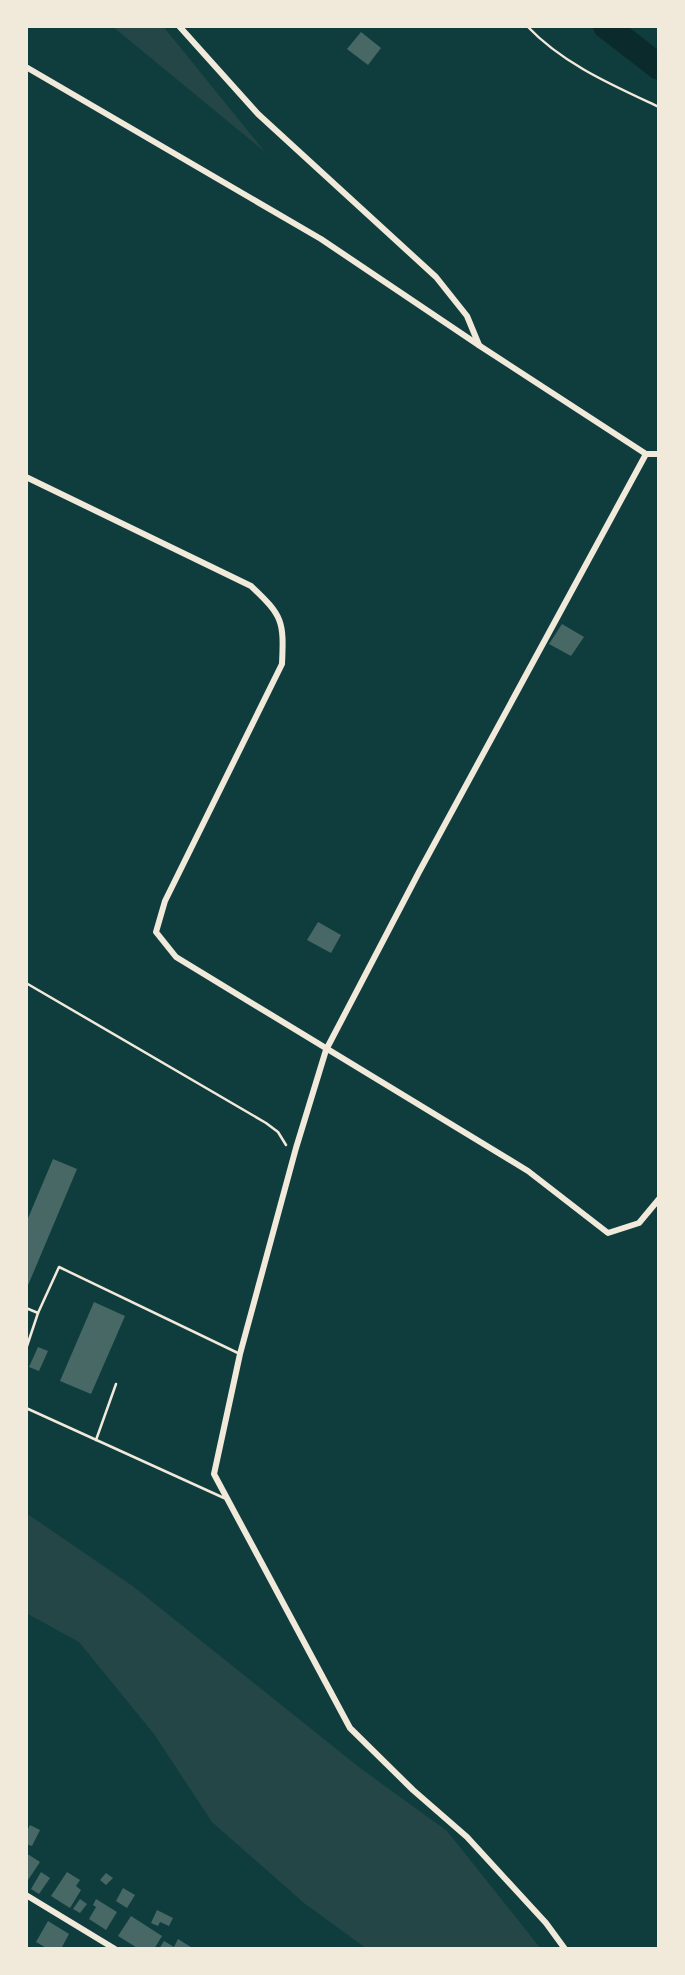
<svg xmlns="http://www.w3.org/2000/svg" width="685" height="1975" font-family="'Exo 2',sans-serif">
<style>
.green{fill:#244646}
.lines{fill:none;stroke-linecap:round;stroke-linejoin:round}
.river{stroke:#0a2a2b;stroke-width:26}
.building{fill:#486865}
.path{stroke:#f1e9da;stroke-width:2.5}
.service{stroke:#f1e9da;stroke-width:2.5}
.minor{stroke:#f1e9da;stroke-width:6}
</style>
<rect width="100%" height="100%" fill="#0f3d3e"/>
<!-- green -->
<g class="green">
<path d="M112 26H163L265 152Z"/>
<path d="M26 1513 134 1587 360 1768 447 1831 541 1949H367L304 1903 212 1822 154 1734 79 1642 26 1613Z"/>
</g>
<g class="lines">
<!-- river -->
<path class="river" d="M606 26 659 67"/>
</g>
<!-- building -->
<g class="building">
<path d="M361 32 381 48 368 65 347 49Z"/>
<path d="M562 624 584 637 571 656 549 644Z"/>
<path d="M318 922 341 935 331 953 307 940Z"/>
<path d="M53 1159 77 1169 26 1290V1223Z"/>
<path d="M94 1302 125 1316 91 1394 60 1381Z"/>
<path d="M38 1347 48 1351 39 1371 29 1367Z"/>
<path d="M30 1825 40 1830 32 1846 26 1844V1833Z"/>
<path d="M26 1853 40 1862 26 1883Z"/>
<path d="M41 1872 50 1878 39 1894 31 1889Z"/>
<path d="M67 1872 80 1880 76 1886 81 1890 70 1908 51 1896Z"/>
<path d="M106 1873 113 1878 106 1885 100 1880Z"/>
<path d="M123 1888 135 1895 127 1908 116 1901Z"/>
<path d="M80 1899 87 1904 80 1913 73 1909Z"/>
<path d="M96 1899 117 1912 106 1930 89 1919 96 1907 93 1905Z"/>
<path d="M157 1910 173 1918 169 1926 160 1922 158 1926 151 1923Z"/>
<path d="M131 1916 162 1936 154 1949H139L118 1936Z"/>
<path d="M48 1921 69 1934 61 1949H48L36 1942Z"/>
<path d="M178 1939 194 1949H159L164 1941 174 1947Z"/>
</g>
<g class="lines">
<!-- path -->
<g class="path">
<path d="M527 26C563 64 612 85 659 107"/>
<path d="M26 983 266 1123 278 1132 286 1145"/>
</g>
<!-- service -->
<g class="service">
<path d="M26 1308 38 1313 59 1267 240 1354"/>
<path d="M26 1349 38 1313"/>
<path d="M26 1408 224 1498"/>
<path d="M96 1440 116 1384"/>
</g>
<!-- minor -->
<g class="minor">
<path d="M179 26 258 114 436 277 467 316 479 345"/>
<path d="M26 67 321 239 480 346 646 454"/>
<path d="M26 477 251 586C283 616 284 621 282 664L165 901 156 932 176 957 528 1171 608 1233 639 1223 659 1199"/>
<path d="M26 1895 115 1949"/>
<path d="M565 1949 546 1923 467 1837 413 1790 350 1728 214 1474 240 1354 296 1148 326 1050 419 872 646 454H659"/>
</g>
</g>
<!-- border -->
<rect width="685" height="1975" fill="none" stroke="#f1e9da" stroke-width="56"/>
</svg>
